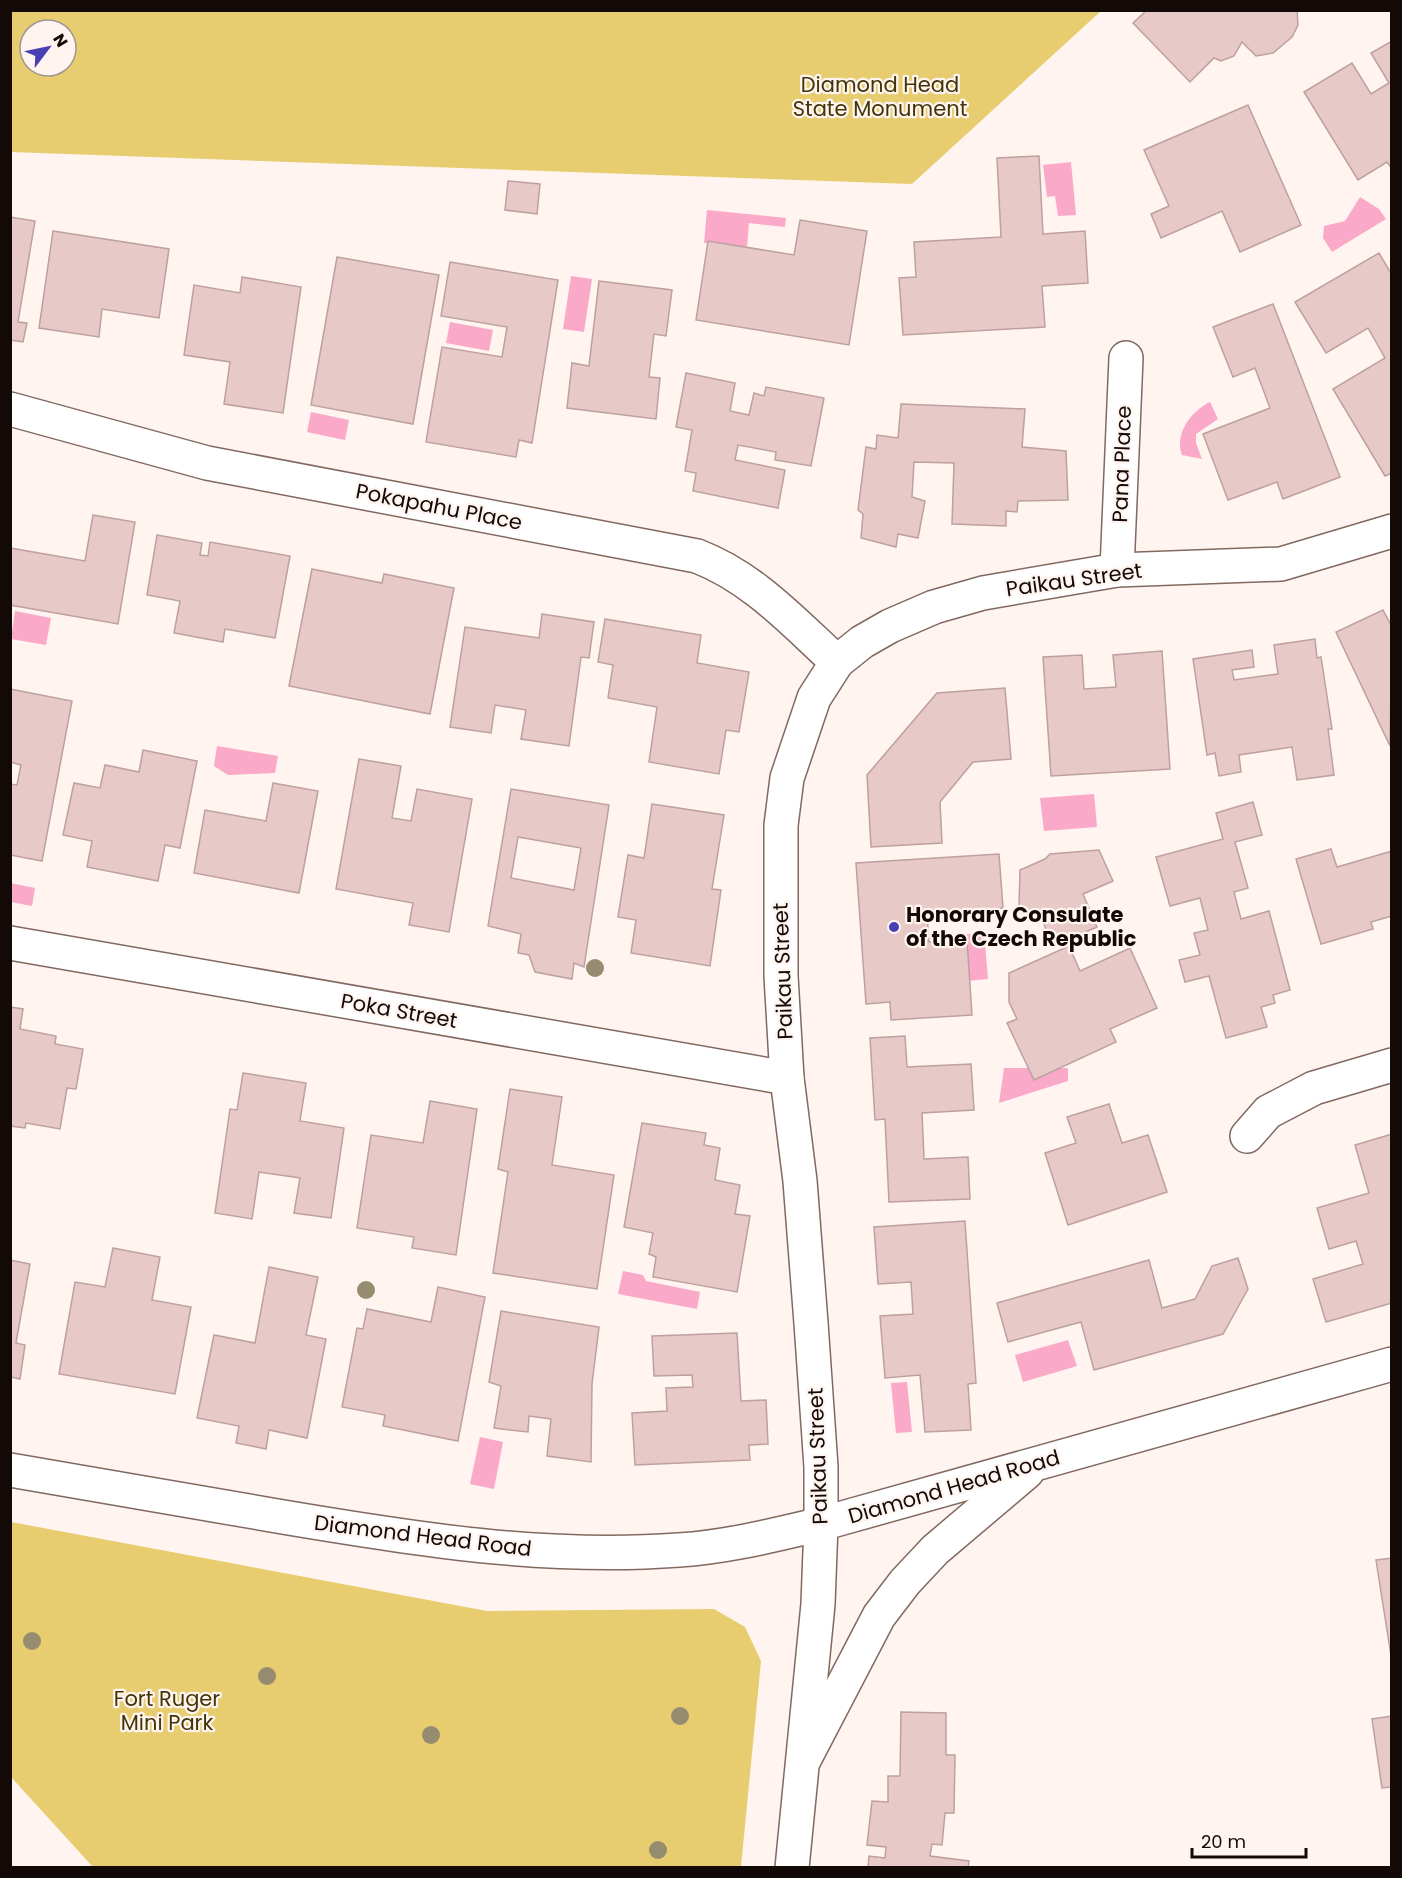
<svg xmlns="http://www.w3.org/2000/svg" width="1402" height="1878" font-family="Poppins,sans-serif">
<style>
.green{fill:#e7cd6f;fill-rule:evenodd}
.water{fill:#faa9c8}
.building{fill:#e7c9c8;stroke:#bda09f;stroke-width:1.5;fill-rule:evenodd}
.lines{fill:none;stroke-linecap:round;stroke-linejoin:round}
.minor-casing{stroke:#81695f;stroke-width:36}
.tertiary-casing{stroke:#81695f;stroke-width:36}
.minor{stroke:#fff;stroke-width:33}
.tertiary{stroke:#fff;stroke-width:33}
.tree{fill:#968c6f}
.poi-dot{fill:#483fb5;stroke:#fff4ef;stroke-width:2}
.labels{text-anchor:middle;stroke-width:4.5;stroke-linejoin:round;paint-order:stroke}
.park-label{font-size:21px;fill:#413607;stroke:#fff4ef}
.street-label{font-size:21px;fill:#130a07;stroke:#fff4ef}
.poi-label{font-size:21px;font-weight:bold;fill:#130a07;stroke:#fff4ef;text-anchor:start}
</style>
<rect width="100%" height="100%" fill="#fff4ef"/>
<!-- green -->
<g class="green">
<path d="M11 10H1101V11L912 184 11 152ZM30 30H66V66H30Z"/>
<path d="M11 1522 487 1611 714 1609 745 1627 761 1661 741 1867H93L11 1777Z"/>
</g>
<!-- water -->
<g class="water">
<path d="M1071 162 1076 215 1058 216 1055 196 1047 197 1043 165Z"/>
<path d="M1360 197 1379 209 1386 219 1332 252 1323 238 1324 226 1345 221Z"/>
<path d="M707 210 786 218 785 227 749 223 747 247 704 243Z"/>
<path d="M571 276 592 279 584 332 563 329Z"/>
<path d="M450 322 493 330 489 351 446 343Z"/>
<path d="M1210 402 1218 419 1196 434V443L1202 459 1182 455C1174 434 1191 411 1210 402Z"/>
<path d="M311 412 349 420 345 440 307 432Z"/>
<path d="M15 611 51 618 46 645 11 639Z"/>
<path d="M217 746 278 756 275 773 228 775 214 766Z"/>
<path d="M1094 794 1097 827 1044 831 1040 798Z"/>
<path d="M10 883 35 888 32 906 11 902Z"/>
<path d="M984 932 988 979 967 981 962 935Z"/>
<path d="M1004 1068H1068V1081L999 1103Z"/>
<path d="M623 1271 643 1275 646 1281 700 1292 697 1309 618 1294Z"/>
<path d="M1068 1340 1077 1366 1023 1382 1015 1355Z"/>
<path d="M907 1382 912 1432 896 1433 891 1383Z"/>
<path d="M480 1437 503 1442 494 1489 470 1484Z"/>
</g>
<!-- building -->
<g class="building">
<path d="M1147 10H1297L1298 25 1292 37 1273 53 1256 56 1242 42 1234 56 1221 61 1214 58 1190 82 1133 23Z"/>
<path d="M1392 41V169L1387 162 1358 180 1304 92 1352 63 1371 94 1389 83 1371 53Z"/>
<path d="M1248 105 1301 225 1240 252 1222 211 1161 238 1151 214 1169 206 1144 150Z"/>
<path d="M1039 156 1043 234 1085 231 1088 283 1042 286 1045 327 903 335 899 278 916 277 914 242 1001 237 997 158Z"/>
<path d="M508 181 540 184 537 214 505 210Z"/>
<path d="M10 217 35 221 18 322 27 323 23 342 10 340Z"/>
<path d="M800 220 867 231 849 345 696 320 708 241 794 255Z"/>
<path d="M53 231 169 249 159 318 102 309 99 337 39 328Z"/>
<path d="M1379 253 1392 275V473L1385 476 1333 389 1385 358 1368 328 1326 353 1295 302Z"/>
<path d="M337 257 439 275 413 424 311 405Z"/>
<path d="M450 262 558 280 532 443 519 440 516 457 426 442 442 347 502 357 507 327 441 316Z"/>
<path d="M242 277 301 287 283 413 224 404 230 362 184 355 194 285 240 293Z"/>
<path d="M599 281 672 290 666 336 654 334 649 377 660 378 656 419 567 408 572 363 589 366Z"/>
<path d="M1273 304 1340 477 1283 499 1277 482 1228 500 1203 434 1270 408 1255 368 1233 377 1213 327Z"/>
<path d="M686 373 735 383 730 411 749 415 754 393 764 396 766 387 824 398 811 466 775 460 776 452 738 445 735 460 785 470 778 508 693 491 696 473 685 471 692 430 676 427Z"/>
<path d="M901 404 1025 409 1022 447 1066 451 1068 500 1018 501 1017 512 1006 511V526L952 524 954 463 914 462 912 497 925 501 918 538 898 534 896 547 861 538 863 514 858 510 866 447 876 449 877 435 898 438Z"/>
<path d="M93 515 135 522 118 624 10 605V548L85 561Z"/>
<path d="M157 535 202 543 200 555 208 556 210 542 290 556 275 638 225 629 223 642 174 633 180 601 147 595Z"/>
<path d="M312 569 382 583 384 574 454 588 430 714 289 686Z"/>
<path d="M1383 610 1392 627 1390 746 1336 632Z"/>
<path d="M542 614 594 622 589 658 581 657 569 746 521 739 526 710 495 705 491 733 450 727 465 627 539 638Z"/>
<path d="M605 619 701 635 697 663 749 672 739 732 726 730 719 774 649 762 657 707 608 698 613 665 598 662Z"/>
<path d="M1315 639 1317 658 1321 657 1332 729H1328L1334 775 1297 780 1292 747 1239 755 1241 772 1219 776 1215 753 1207 755 1193 659 1252 650 1254 667 1232 670 1234 680 1278 674 1274 645Z"/>
<path d="M1162 651 1170 769 1051 776 1043 657 1082 655 1084 689 1116 687 1113 655Z"/>
<path d="M1005 688 1011 759 973 762 940 802 942 843 871 847 867 775 937 693Z"/>
<path d="M10 689 72 701 42 861 10 855V784L17 785 21 765 10 762Z"/>
<path d="M143 750 197 761 180 848 165 845 158 881 87 867 92 841 63 835 74 783 100 788 105 765 139 772Z"/>
<path d="M359 759 401 766 392 818 411 821 417 789 472 799 449 932 409 925 413 903 336 889Z"/>
<path d="M273 783 318 791 299 893 194 873 205 810 266 821Z"/>
<path d="M511 789 609 805 584 967 574 963 572 979 535 972 529 955 518 953 521 934 488 926ZM518 837 581 848 574 890 511 878Z"/>
<path d="M1253 802 1262 835 1235 842 1248 888 1234 892 1241 919 1269 911 1290 990 1273 995 1275 1003 1261 1007 1267 1027 1226 1038 1209 976 1185 982 1179 960 1200 955 1194 933 1208 930 1200 898 1170 906 1156 857 1223 839 1216 813Z"/>
<path d="M652 804 724 815 712 889 721 890 710 966 631 953 636 920 618 917 628 855 644 858Z"/>
<path d="M1331 849 1337 867 1392 851V916L1371 922 1373 929 1321 944 1296 859Z"/>
<path d="M1099 850 1113 881 1083 894 1097 927 1053 946 1039 912 1025 915 1019 906 1020 870 1045 859 1050 854Z"/>
<path d="M999 854 1003 908 927 914 929 942 967 940 972 1015 891 1020 890 1002 866 1004 856 863Z"/>
<path d="M1069 946 1080 971 1130 948 1157 1008 1110 1029 1116 1042 1034 1080 1007 1023 1017 1019 1009 1002V973Z"/>
<path d="M10 1007 23 1009 20 1029 56 1036 55 1044 83 1049 76 1089 67 1088 60 1129 26 1123 25 1128 10 1126Z"/>
<path d="M905 1036 907 1067 971 1064 974 1110 922 1113 924 1159 968 1157 970 1199 889 1202 885 1119 875 1120 870 1038Z"/>
<path d="M243 1073 306 1083 300 1121 344 1128 331 1218 294 1213 300 1178 259 1172 252 1219 215 1213 230 1109 237 1110Z"/>
<path d="M510 1089 562 1097 552 1165 614 1175 597 1289 493 1273 508 1172 498 1169Z"/>
<path d="M430 1101 477 1109 456 1255 412 1248 414 1237 357 1228 371 1135 423 1143Z"/>
<path d="M1109 1104 1122 1143 1148 1135 1167 1192 1068 1225 1045 1153 1076 1143 1067 1117Z"/>
<path d="M642 1123 706 1133 704 1145 720 1148 715 1180 740 1185 735 1214 750 1216 737 1292 653 1277 656 1257 649 1254 653 1233 624 1227Z"/>
<path d="M1392 1134V1303L1326 1322 1313 1279 1363 1264 1356 1241 1329 1249 1317 1208 1369 1193 1355 1145Z"/>
<path d="M965 1221 976 1383 968 1384 971 1430 925 1432 920 1375 885 1378 880 1316 913 1314 911 1282 878 1284 874 1227Z"/>
<path d="M113 1248 160 1257 152 1300 191 1307 175 1394 59 1374 75 1282 105 1287Z"/>
<path d="M1238 1258 1248 1289 1223 1334 1094 1370 1081 1322 1008 1342 997 1303 1149 1260 1162 1308 1195 1299 1212 1266Z"/>
<path d="M10 1260 30 1264 16 1343 25 1345 20 1379 10 1377Z"/>
<path d="M269 1267 318 1277 306 1335 326 1339 307 1438 269 1430 266 1449 236 1443 239 1426 197 1418 214 1335 255 1343Z"/>
<path d="M438 1287 485 1297 458 1441 383 1426 385 1415 342 1407 357 1328 363 1329 367 1309 431 1322Z"/>
<path d="M501 1311 599 1327 592 1384 591 1462 547 1456 551 1419 529 1416 528 1432 494 1428 501 1386 489 1382Z"/>
<path d="M737 1333 741 1401 766 1400 768 1444 749 1445 750 1460 635 1465 632 1413 667 1411 666 1388 693 1387 692 1375 654 1376 652 1336Z"/>
<path d="M1392 1558V1662L1376 1560Z"/>
<path d="M901 1712 946 1713V1755H955L954 1813H945L942 1845 932 1844 930 1856 969 1861 968 1868H868L869 1856 885 1858 886 1847 867 1845 872 1801 888 1802V1776H900Z"/>
<path d="M1392 1716V1787L1382 1788 1372 1719Z"/>
</g>
<g class="lines">
<defs>
<g id="minor">
<path d="M10 409 207 463 697 556C754 578 793 622 837 662"/>
<path d="M1117 570 1126 358"/>
<path d="M10 943 787 1078"/>
<path d="M1247 1136 1268 1112 1314 1088 1392 1065"/>
<path d="M821 1524V1467L811 1323 800 1181 787 1078 781 976V825L787 778 814 698 837 662 862 642 890 626 934 607 983 593 1117 570 1281 564 1392 531"/>
</g>
<g id="tertiary">
<path d="M10 1470C101 1486 192 1501 283 1517 414 1539 545 1560 679 1550 727 1547 774 1535 821 1524L1392 1364"/>
<path d="M804 1760 879 1616 905 1582 935 1550 1027 1472"/>
<path d="M792 1868 818 1604 821 1524"/>
</g>
</defs>
<!-- minor casing -->
<use href="#minor" class="minor-casing"/>
<!-- tertiary casing -->
<use href="#tertiary" class="tertiary-casing"/>
<!-- minor -->
<use href="#minor" class="minor"/>
<!-- tertiary -->
<use href="#tertiary" class="tertiary"/>
</g>
<!-- trees -->
<g class="tree">
<circle cx="595" cy="968" r="9"/>
<circle cx="366" cy="1290" r="9"/>
<circle cx="32" cy="1641" r="9"/>
<circle cx="267" cy="1676" r="9"/>
<circle cx="680" cy="1716" r="9"/>
<circle cx="431" cy="1735" r="9"/>
<circle cx="658" cy="1850" r="9"/>
</g>
<!-- markers -->
<circle class="poi-dot" cx="894" cy="927" r="6"/>
<g class="labels">
<!-- park labels -->
<g class="park-label">
<text x="880" y="92">Diamond Head<tspan x="880" dy="24">State Monument</tspan></text>
<text x="167" y="1706">Fort Ruger<tspan x="167" dy="24">Mini Park</tspan></text>
</g>
<!-- street labels -->
<g class="street-label">
<text transform="translate(1122 464) rotate(-88)" y="7">Pana Place</text>
<text transform="translate(439 507) rotate(11)" y="7">Pokapahu Place</text>
<text transform="translate(1074 580) rotate(-8)" y="7">Paikau Street</text>
<text transform="translate(783 971) rotate(-92)" y="7">Paikau Street</text>
<text transform="translate(399 1011) rotate(10)" y="7">Poka Street</text>
<text transform="translate(818 1456) rotate(-92)" y="7">Paikau Street</text>
<text transform="translate(954 1487) rotate(-16)" y="7">Diamond Head Road</text>
<text transform="translate(423 1536) rotate(7)" y="7">Diamond Head Road</text>
</g>
<!-- poi labels -->
<g class="poi-label">
<text x="906" y="922">Honorary Consulate<tspan x="906" dy="24">of the Czech Republic</tspan></text>
</g>
</g>
<!-- border -->
<rect width="1402" height="1878" fill="none" stroke="#130a07" stroke-width="24"/>
<!-- north arrow -->
<g transform="translate(48 48) rotate(58)"><circle r="28" fill="#fff4ef" stroke="#a19692" stroke-width="1.5"/>
<path d="M0-4.5L10 22L0 15L-10 22Z" fill="#483fb5"/>
<text y="-9" font-size="16" font-weight="bold" text-anchor="middle" fill="#130a07">N</text>
</g>
<!-- scale -->
<path d="M1192 1848v9h114v-9" fill="none" stroke="#130a07" stroke-width="3"/>
<text x="1201" y="1848" font-size="18" fill="#130a07" stroke="#fff4ef" stroke-width="4.5" paint-order="stroke">20 m</text>
</svg>
